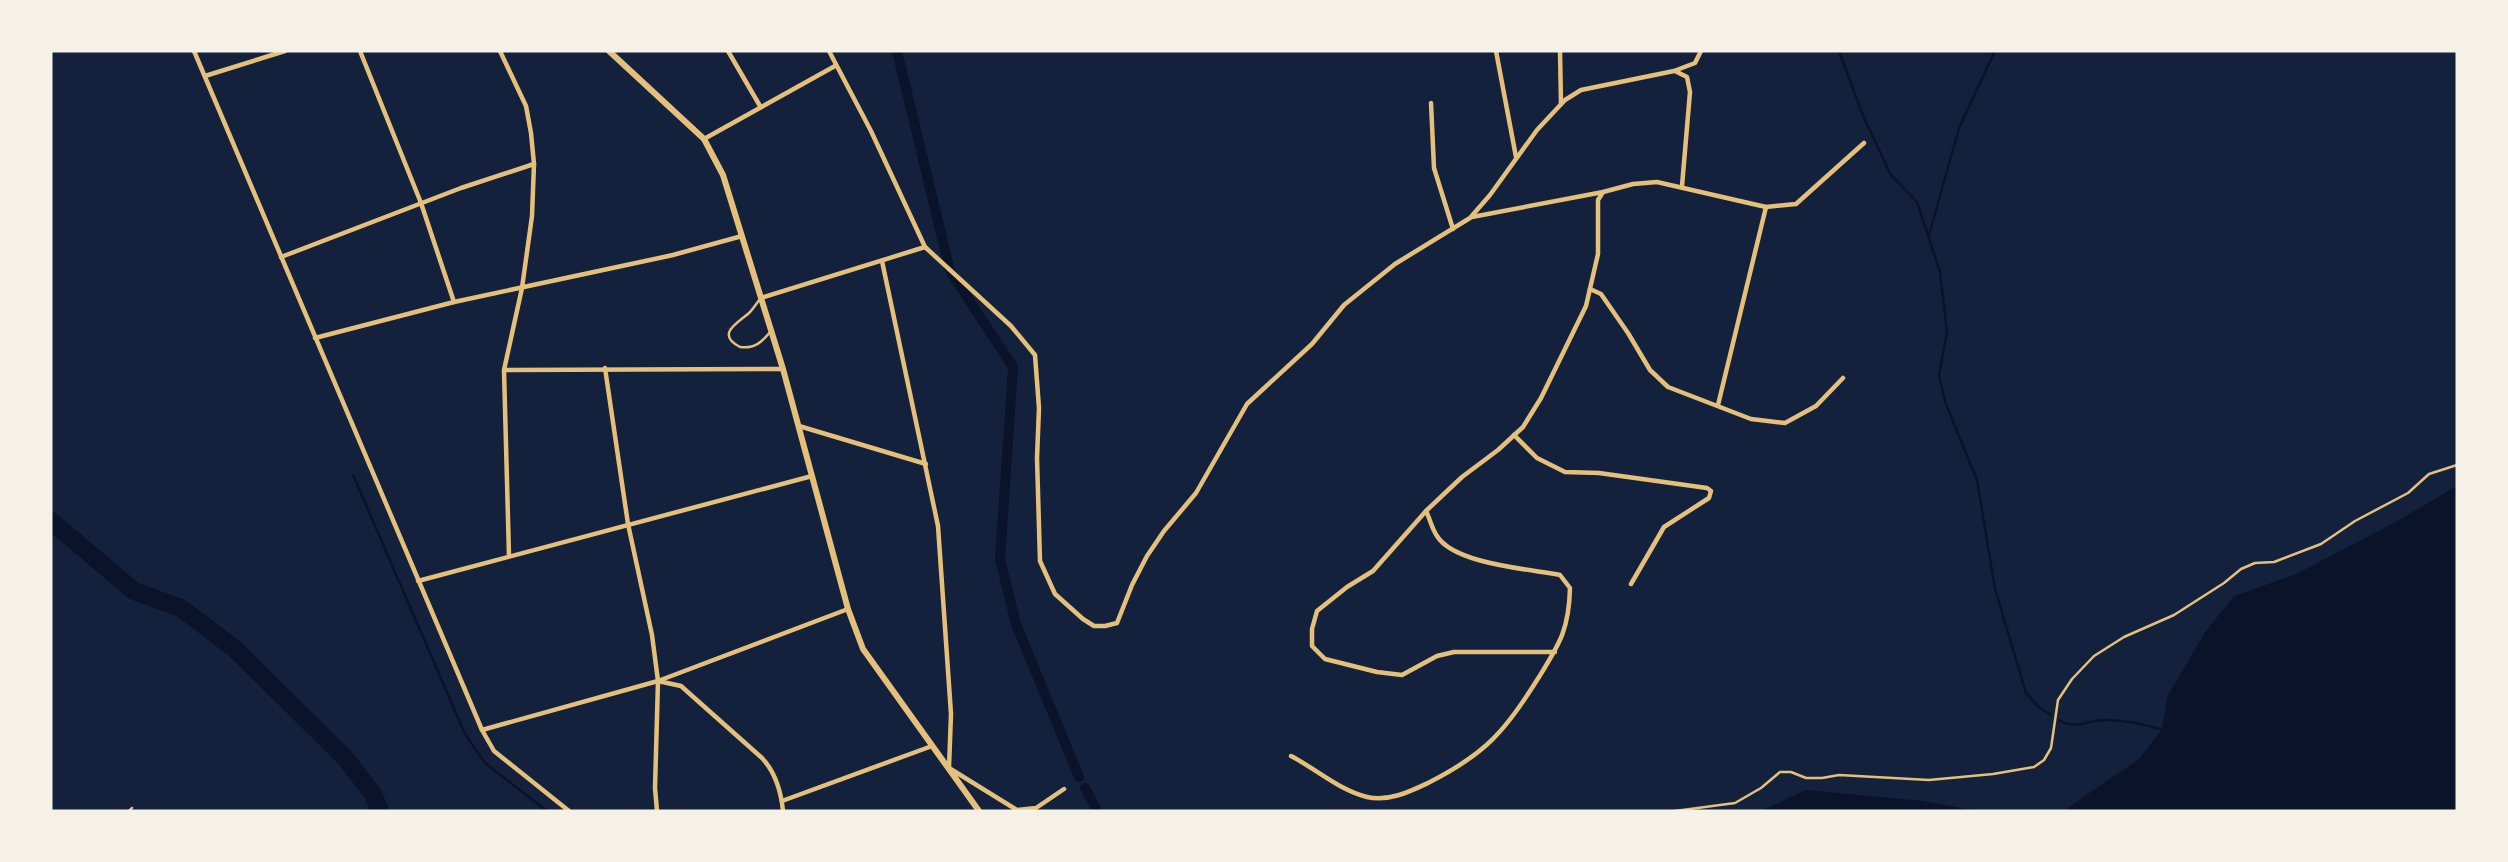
<svg xmlns="http://www.w3.org/2000/svg" width="2508" height="862" font-family="Rubik,sans-serif">
<style>
.water{fill:#0b132b}
.lines{fill:none;stroke-linecap:round;stroke-linejoin:round}
.stream{stroke:#0b132b;stroke-width:2.5}
.canal{stroke:#0b132b;stroke-width:10}
.river{stroke:#0b132b;stroke-width:18}
.service{stroke:#e5c07b;stroke-width:2.5}
.minor{stroke:#e5c07b;stroke-width:4.5}
.tertiary{stroke:#e5c07b;stroke-width:6}
</style>
<rect width="100%" height="100%" fill="#14213d"/>
<!-- water -->
<path class="water" d="M2457 486V811H1761L1806 790 1923 801 1973 810 2063 811 2139 759 2162 729 2168 695 2206 631 2234 596 2294 575 2392 524Z"/>
<g class="lines">
<!-- stream -->
<g class="stream">
<path d="M1839 51 1864 118 1891 175 1917 202 1940 272 1947 332 1939 375 1945 402 1977 480 1995 589 2026 693 2040 708 2051 715"/>
<path d="M1929 235 1959 128 1995 51"/>
<path d="M353 475 465 734 485 763 547 811"/>
<path d="M2059 720C2075 730 2086 721 2102 720 2123 719 2144 724 2164 730"/>
</g>
<!-- canal -->
<g class="canal">
<path d="M897 51 950 271 1013 367 1000 559 1016 624 1079 777"/>
<path d="M1085 788 1097 811"/>
</g>
<!-- river -->
<path class="river" d="M51 521 134 591 181 608 235 649 346 759 373 794 380 811"/>
<!-- service -->
<g class="service">
<path d="M760 299C756 304 753 309 749 313 738 323 715 334 740 347 755 349 762 342 771 331"/>
<path d="M129 811 132 808"/>
<path d="M1675 811 1735 803 1761 788 1780 772H1791L1806 778H1822L1839 775 1929 780 1993 774 2034 767 2044 760 2051 748 2058 700 2072 679 2094 656 2124 637 2174 615 2224 583 2241 569 2255 563 2274 562 2321 544 2355 521 2408 493 2429 474 2457 465"/>
</g>
<!-- minor -->
<g class="minor">
<path d="M194 51 482 730 494 751 569 811"/>
<path d="M360 51 421 203 454 302"/>
<path d="M500 51 526 106 531 133 534 164 532 216 522 288 504 370 509 556"/>
<path d="M728 51 760 106"/>
<path d="M829 51 871 131 925 247 1011 326 1035 355 1039 408 1037 458 1040 561 1055 594 1083 619 1094 626H1105L1117 623 1132 585 1147 556 1164 531 1196 493 1247 404 1312 344 1344 305 1395 264 1470 218 1490 195 1537 130 1565 100 1581 90 1674 71 1695 63 1701 51"/>
<path d="M1496 51 1516 157"/>
<path d="M1560 51 1561 104"/>
<path d="M1675 71 1687 77 1690 92 1682 186"/>
<path d="M205 76 285 51"/>
<path d="M1431 103 1434 168 1453 229"/>
<path d="M704 139 835 66"/>
<path d="M1472 217 1603 192 1633 184 1657 182 1766 207 1796 204 1864 143"/>
<path d="M281 257 461 188 534 164"/>
<path d="M882 261 938 526 951 714 949 768 1017 810 1036 808 1064 789"/>
<path d="M1590 289 1601 294 1628 333 1650 370 1668 387 1751 419 1785 423 1816 406 1843 378"/>
<path d="M761 298 925 247"/>
<path d="M315 338 454 302 673 255 742 236"/>
<path d="M605 368 628 524 652 635 658 681 681 686 762 758C776 773 781 791 783 811"/>
<path d="M504 370 783 369"/>
<path d="M1718 405 1766 207"/>
<path d="M799 426 926 464"/>
<path d="M1514 435 1537 458 1565 472 1599 473 1707 488 1711 491 1709 498 1664 527 1631 584"/>
<path d="M418 581 812 476"/>
<path d="M1555 652H1454L1437 656 1402 675 1377 672 1325 659 1312 646V629L1317 611 1347 587 1373 571 1426 511 1462 477 1498 450 1523 427 1541 398 1586 306 1598 254V200L1603 192"/>
<path d="M482 730 658 681 848 609"/>
<path d="M1291 756C1316 769 1339 790 1367 797 1388 802 1409 792 1428 783 1487 753 1504 732 1539 677 1560 643 1569 629 1570 588L1560 575C1529 569 1454 564 1437 536 1432 529 1430 519 1426 511"/>
<path d="M782 801 932 746"/>
<path d="M657 811 655 788 658 681"/>
</g>
<!-- tertiary -->
<path class="tertiary" d="M609 51 704 139 723 175 783 369 848 609 863 649 979 811"/>
</g>
<!-- border -->
<rect width="2508" height="862" fill="none" stroke="#f6f1e7" stroke-width="105"/>
</svg>
